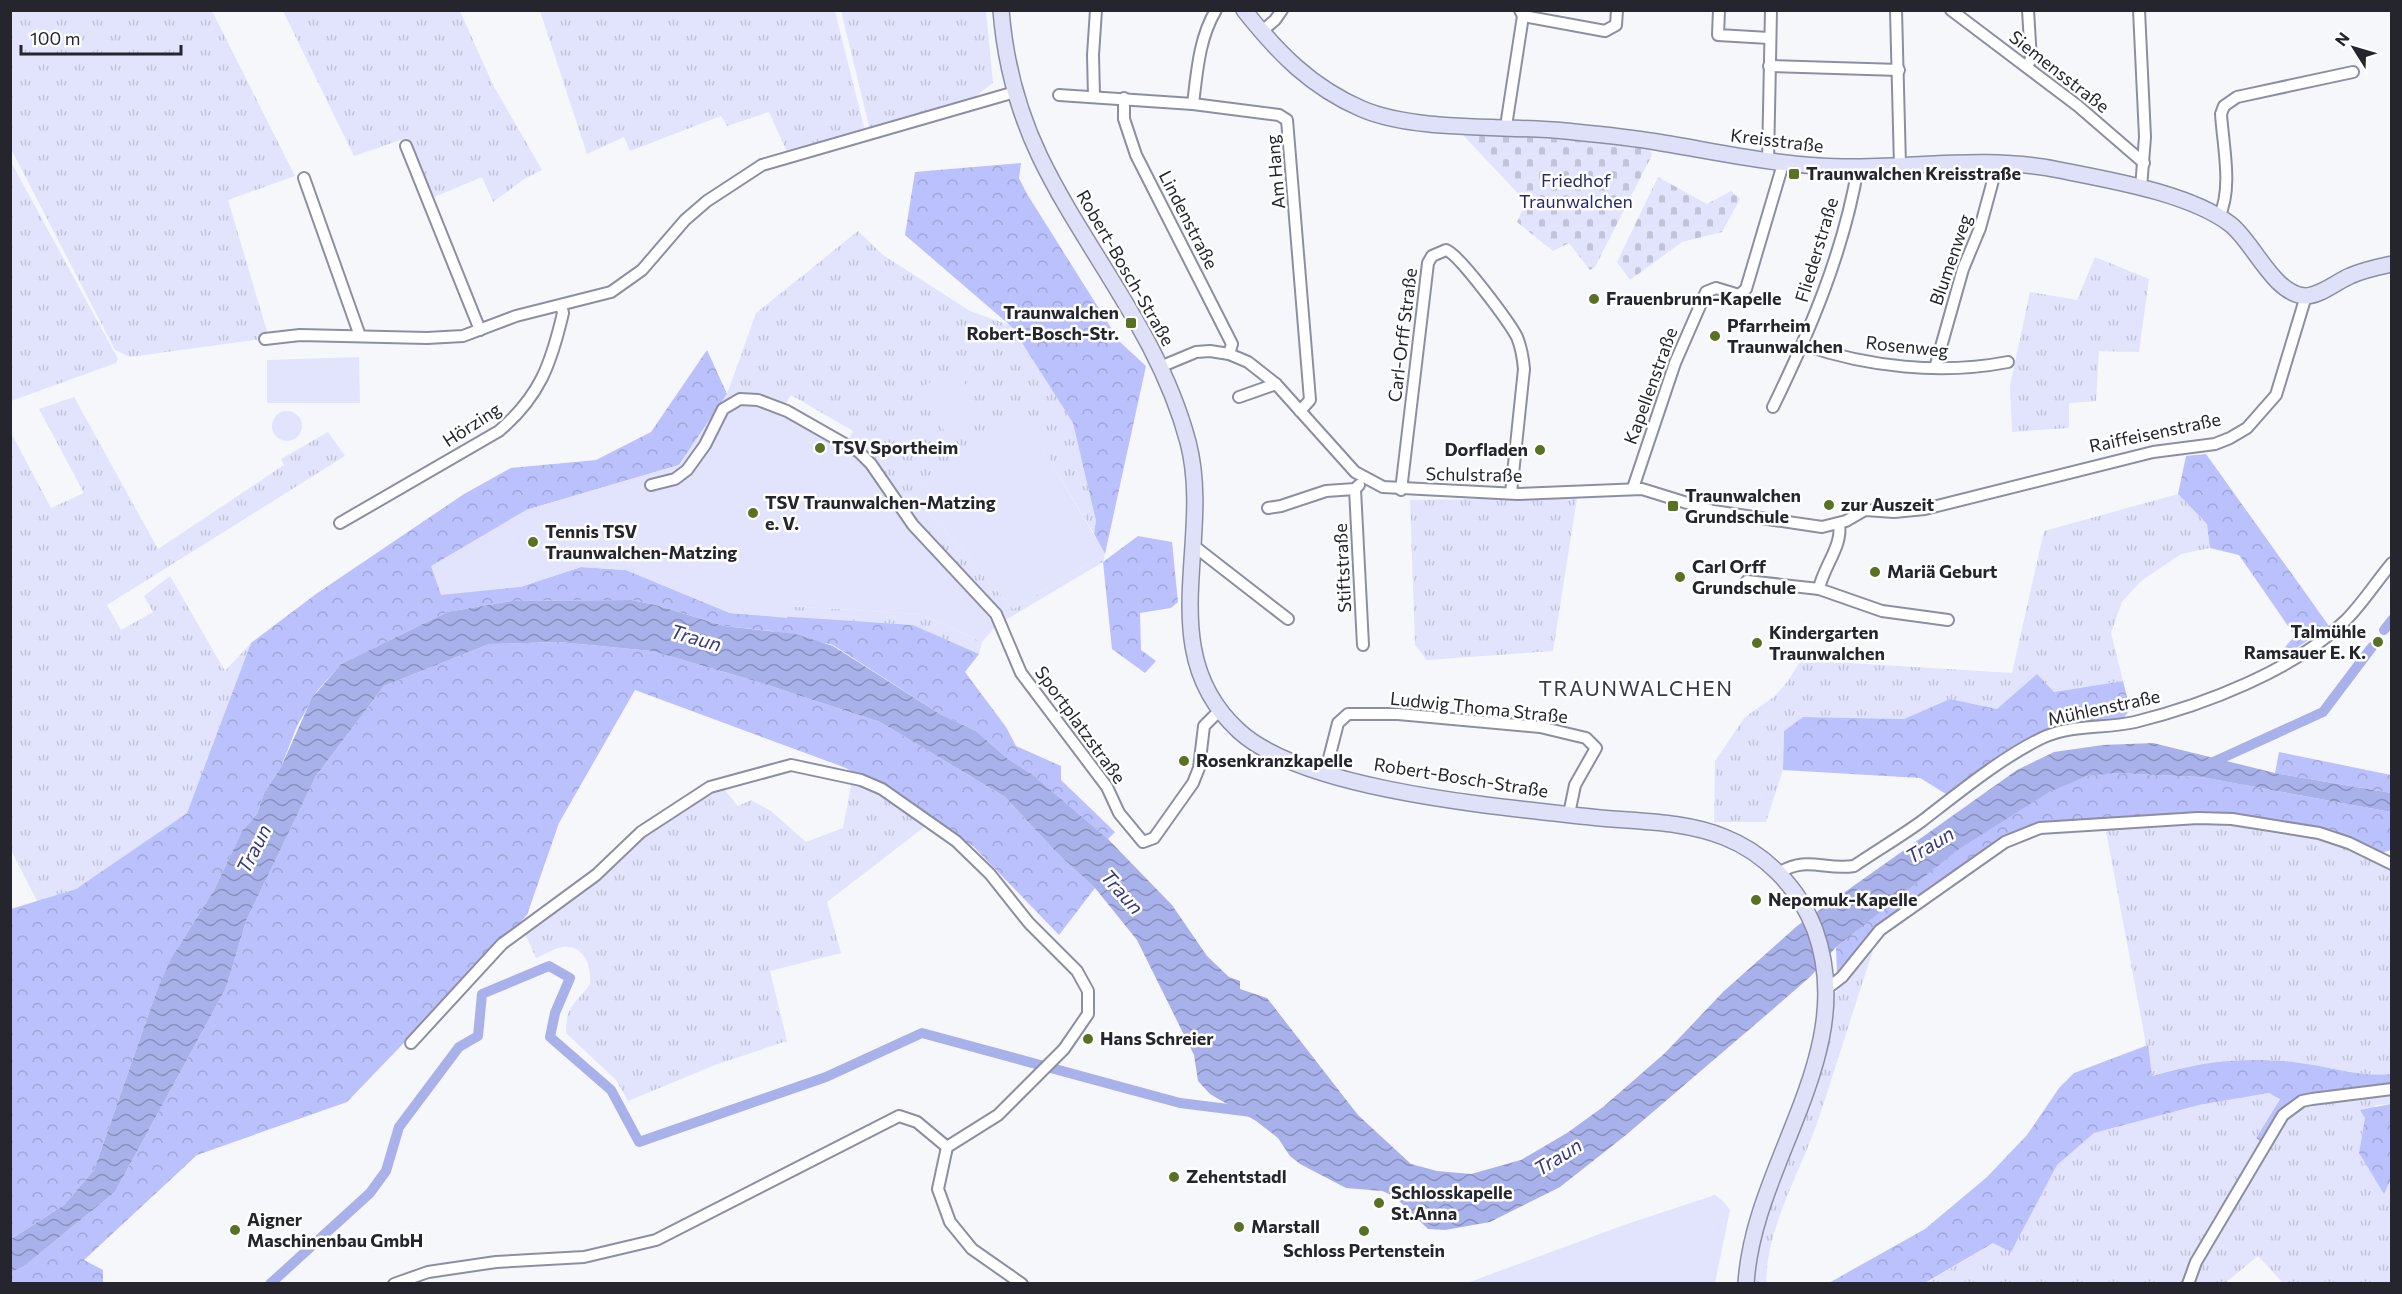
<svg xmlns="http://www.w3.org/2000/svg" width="2402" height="1294" font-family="Commissioner,sans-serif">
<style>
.grass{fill:url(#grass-tufts)}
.forest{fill:url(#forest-crowns)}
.cemetery{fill:url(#cemetery-stones)}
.garden{fill:#e1e4fc}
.water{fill:url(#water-waves)}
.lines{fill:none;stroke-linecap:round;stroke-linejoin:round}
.canal{stroke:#a9b1ea;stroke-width:10}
.street-casing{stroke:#8c8fa3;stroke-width:14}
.secondary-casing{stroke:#8c8fa3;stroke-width:18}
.street{stroke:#fff;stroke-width:10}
.secondary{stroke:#dfe1f8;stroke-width:15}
.poi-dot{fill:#597123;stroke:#fff;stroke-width:2}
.labels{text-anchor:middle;stroke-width:5;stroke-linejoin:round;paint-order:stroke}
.street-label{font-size:18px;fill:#24252d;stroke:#fff}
.poi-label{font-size:18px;font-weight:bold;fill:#24252d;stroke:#fff;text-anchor:start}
.park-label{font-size:18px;fill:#29286a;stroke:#fff}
.water-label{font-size:20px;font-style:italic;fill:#393a7e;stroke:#fff}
.quarter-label{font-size:21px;letter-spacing:1.5px;fill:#393b4d;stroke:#fff}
</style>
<defs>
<pattern id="grass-tufts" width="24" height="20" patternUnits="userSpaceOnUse" patternTransform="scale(1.5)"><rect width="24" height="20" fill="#e1e4fc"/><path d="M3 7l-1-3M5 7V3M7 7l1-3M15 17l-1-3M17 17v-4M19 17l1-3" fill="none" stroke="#c1c3d8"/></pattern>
<pattern id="forest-crowns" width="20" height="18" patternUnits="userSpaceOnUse" patternTransform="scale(1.5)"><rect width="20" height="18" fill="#bac1fc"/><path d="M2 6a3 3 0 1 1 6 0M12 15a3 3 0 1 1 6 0" fill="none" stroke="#a0a6d8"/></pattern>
<pattern id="cemetery-stones" width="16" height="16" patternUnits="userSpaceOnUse" patternTransform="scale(1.5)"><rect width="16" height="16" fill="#e1e4fc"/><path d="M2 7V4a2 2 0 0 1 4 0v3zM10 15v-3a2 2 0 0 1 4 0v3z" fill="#c1c3d8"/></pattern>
<pattern id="water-waves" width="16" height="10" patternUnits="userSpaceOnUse" patternTransform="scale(1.5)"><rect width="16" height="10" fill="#a9b1ea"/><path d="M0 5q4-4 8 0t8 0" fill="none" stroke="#8990be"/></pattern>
</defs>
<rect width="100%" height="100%" fill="#f6f7fb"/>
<!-- grass -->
<g class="grass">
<path d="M11 11H212L295 176 228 200 269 338 130 357 115 350 11 149Z"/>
<path d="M283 11H460L493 85 542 170 526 178 493 202 482 177 432 198 407 138 354 156Z"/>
<path d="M540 11H835L866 135 788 154 769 112 727 126 721 116 630 151 624 137 587 154Z"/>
<path d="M841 11H986L993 83 973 98 971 104 870 130Z"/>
<path d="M10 160 118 359 116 363 11 401Z"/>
<path d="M858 231 883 255 970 311 1012 326 1073 423 1096 521 1094 534 1023 416 900 499 848 441 853 431 791 395 785 405 745 394H727L756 313Z"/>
<path d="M2095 257 2149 279 2139 352 2099 351 2096 401 2069 403V428L2012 432 2010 386 2030 292 2077 300Z"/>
<path d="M74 397 158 549 284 465 281 459 328 432 345 456 107 605 121 630 153 612 144 596 170 576 225 671 251 643 187 813 76 889 37 901 11 850 10 431 51 508 84 493 39 409Z"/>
<path d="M2178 494 2207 524 2210 548 2181 554 2141 581 2122 602 2111 633 2123 681 2053 692 1997 709 1950 699 1904 719 1803 717 1784 731 1783 770 1766 822H1714L1715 761 1745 717 1774 697 1788 681 1801 660 2012 673 2044 531Z"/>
<path d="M1577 498 1553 651 1427 660 1415 645 1410 500Z"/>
<path d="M922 505 1013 609 1105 554 1103 562 997 625 904 521Z"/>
<path d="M787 606 920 614 982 642 979 654 913 625 787 618Z"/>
<path d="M852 780 866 784 927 825 827 902 841 953 770 971 787 1041 715 1065 628 1101 616 1080 566 1033C566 1004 575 1005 590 984 592 966 584 945 563 947 554 948 544 955 536 958L524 931 563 906 643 835 682 808 723 788 738 806 751 800 771 811 806 842 843 828Z"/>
<path d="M2168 822 2239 823 2331 840 2391 867V1074C2356 1077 2333 1067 2300 1063 2249 1057 2201 1061 2152 1076L2105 826Z"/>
<path d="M1874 940 1873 951C1853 1009 1836 1068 1816 1126 1797 1179 1767 1227 1766 1283L1751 1284 1754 1255 1828 1028 1833 996Z"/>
<path d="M2391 1091V1104L2376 1105 2365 1118 2359 1153 2384 1193 2391 1179V1283H2283L2258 1256 2225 1283 2192 1284 2195 1272 2278 1126 2303 1104Z"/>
<path d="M2269 1093 2280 1098 2256 1138 2262 1144 2184 1283 1925 1284 1993 1243 2011 1251 2057 1165 2094 1133 2199 1105Z"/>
</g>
<!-- forest -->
<g class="forest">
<path d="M1021 163 1019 178 1027 194 1120 342 1146 366 1105 554 1094 534 1096 521 1073 423 1012 327 905 235 915 172Z"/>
<path d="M707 350 727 394 679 465 526 510 520 587 581 567 626 570 730 613 913 625 979 654 965 672 1006 727 1016 746 1061 766V780L1115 832 1108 839 1032 774 1008 759 976 731 940 714 833 645 771 631 724 626 656 605 631 600 512 601 447 612 341 664 317 691 297 726 281 767 264 793 257 814 242 831 214 890 177 949 157 990 94 1170 64 1205 11 1239V909L76 889 187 813 251 643 316 594 464 494 511 468 596 460 651 432Z"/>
<path d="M2206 454 2329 626 2292 651 2284 648 2295 636 2239 555 2210 548 2207 524 2178 494 2186 456Z"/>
<path d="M1138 536 1172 542 1178 602 1171 608 1140 613 1141 650 1156 661 1145 673 1112 649 1103 562Z"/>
<path d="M558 642 652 651 755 681 880 722 1005 797 1055 851 1095 888 1059 935 973 846 846 768 635 690 559 823 527 915 347 1102 197 1155 84 1260 103 1270V1283H11L10 1272 23 1267 115 1192 226 988 246 921 316 776 384 686 489 644Z"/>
<path d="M2037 674 2054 692 2123 681 2130 709 2123 719 2039 735 1946 794 1920 778 1783 770 1784 731 1803 717 1904 719 1950 699 1997 709Z"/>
<path d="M2279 752 2391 775V793L2275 773Z"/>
<path d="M2116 773 2201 777 2391 812V850L2381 853 2349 839 2276 821 2039 825 1869 935 1837 974 1836 947C1910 888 1993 809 2084 777 2094 774 2106 774 2116 773Z"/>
<path d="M2148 1045 2152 1076C2201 1061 2249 1056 2300 1063 2333 1067 2356 1077 2391 1074V1086L2301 1099 2262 1143 2256 1138 2280 1099 2269 1093 2199 1105 2094 1133 2057 1165 2011 1252 1993 1243 1925 1283 1827 1284 1925 1229 1987 1177 2027 1135 2059 1088 2074 1073Z"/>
<path d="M2391 1104V1179L2384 1194 2359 1153 2365 1118 2360 1110Z"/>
</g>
<!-- cemetery -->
<g class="cemetery">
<path d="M1466 131 1650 148 1652 155 1595 267 1590 270 1569 243 1553 251 1517 222 1526 202 1463 135Z"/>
<path d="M1658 177 1707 204 1731 191 1740 199 1722 232 1682 242 1630 280 1617 262Z"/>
</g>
<!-- garden -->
<g class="garden">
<path d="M359 357 360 403H267V360Z"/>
<path d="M956 368 980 410 945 432 920 388Z"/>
<path d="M727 394H745L861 449 900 499 1023 415 1105 554 1013 609 922 505 904 521 992 616 997 625 982 642 920 614 788 606 787 618 730 613 626 570 581 567 520 587 441 595 431 566 526 510 679 465Z"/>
<circle cx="287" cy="426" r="15"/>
<path d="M1715 1195 1724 1202 1730 1210 1715 1283H1467L1624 1225Z"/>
</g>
<!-- water -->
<path class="water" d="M631 600 656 605 724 626 795 634 833 646 940 714 976 731 1008 759 1032 774 1108 839 1172 905 1207 956 1229 977 1240 981V989L1267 998 1358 1115 1411 1164 1437 1171 1471 1174 1521 1160 1567 1133 1603 1107 1665 1053 1724 991 1797 926 2017 770 2054 752 2103 745 2153 743 2275 773 2391 793V812L2201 777 2116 773 2087 776 2049 792 1959 849 1836 947 1811 976 1772 1010 1626 1135 1560 1187 1490 1222 1445 1230 1428 1229 1394 1196 1382 1191 1346 1188 1300 1164 1290 1156 1278 1138 1256 1121 1210 1094 1198 1081 1194 1055 1137 940 1095 888 1055 851 1005 797 880 722 755 681 652 651 558 642 489 644 384 686 316 776 246 921 226 988 115 1192 23 1267 11 1272V1239L64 1205 94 1170 157 990 172 957 214 890 242 831 257 814 264 793 281 767 312 698 341 664 447 612 512 601Z"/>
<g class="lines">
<!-- canal -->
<g class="canal">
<path d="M2384 630 2392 620"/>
<path d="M2209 764 2323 712 2372 647"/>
<path d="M270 1284 370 1193 386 1171 399 1127 459 1047 478 1036 482 994 549 966 570 978 555 1013 550 1037 611 1090 639 1142 826 1077 922 1033 1180 1103 1252 1112"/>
</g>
<defs>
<g id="street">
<path d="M1719 10 1718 35 1769 38"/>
<path d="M1896 10 1900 166"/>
<path d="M1951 10 2078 106 2144 163"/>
<path d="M2139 10 2145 137 2141 188"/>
<path d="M1523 16 1605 31 1616 25 1617 10"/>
<path d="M1261 32 1275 20 1282 10"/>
<path d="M1769 66 1899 70"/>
<path d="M2026 66 2031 60 2028 10"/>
<path d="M1059 95 1193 104 1279 115 1287 120 1310 400 1300 411"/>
<path d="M1094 96 1093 55 1096 10"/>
<path d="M1124 98V119L1136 155 1232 344 1229 354"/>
<path d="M1193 104C1197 72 1199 38 1216 10"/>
<path d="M1506 126 1523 16 1520 10"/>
<path d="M406 146 480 330"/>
<path d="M1768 162 1771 10"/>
<path d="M304 178 360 336"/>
<path d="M2219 217C2233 188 2223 146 2221 114L2224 106 2237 97 2353 72"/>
<path d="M265 339 300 335 427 338 463 336 516 316 611 292 642 270 685 220 707 201 762 165 1015 92"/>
<path d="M1804 345C1868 367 1941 375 2008 362"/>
<path d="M1160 367 1196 352 1210 351 1229 354 1248 362 1276 384 1355 472 1383 487 1518 494 1642 489 1713 511 1822 527 1846 521 1865 510 1894 512 1925 509 2153 452 2215 444 2230 438 2247 428 2276 395 2306 296"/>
<path d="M1935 368 1963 269 1980 228 1998 162"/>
<path d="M1239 397 1276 384"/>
<path d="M1773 407C1810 331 1844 251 1858 167"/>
<path d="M651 485 675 479 687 470 705 445 723 409 740 399 758 400 787 411 859 452 871 464 913 525 996 614 1021 673 1107 787 1119 813 1143 842 1154 838 1193 783 1199 768 1204 726 1220 710"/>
<path d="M1633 488 1675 363 1706 292 1716 288 1739 295 1746 289 1783 164"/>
<path d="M1355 489 1363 645"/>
<path d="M1401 490 1428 263 1432 256 1446 250C1459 254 1509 322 1517 337 1521 347 1523 358 1524 369L1511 493"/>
<path d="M1268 508 1281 506 1326 491 1355 489 1359 485"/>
<path d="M340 523 499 431C540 396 551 364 563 313L561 305"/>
<path d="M1194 546 1288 619"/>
<path d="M1747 581 1819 589 1882 611 1948 620"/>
<path d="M1819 589C1823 567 1843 546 1839 524"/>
<path d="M1325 774 1338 723 1348 714H1398L1540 727 1586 738 1596 748 1575 785 1569 814"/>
<path d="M1779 873C1806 855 1826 871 1854 866 1876 851 1900 837 1922 821 1957 794 2002 757 2042 738 2071 724 2104 729 2135 722 2204 705 2295 670 2346 620 2363 603 2376 582 2392 563"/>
<path d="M1825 990 1842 977 1880 930 2005 842 2040 828 2198 818 2232 819 2319 833 2349 843 2392 864"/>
<path d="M411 1043 502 944 596 875 641 832 710 787 791 765 861 780 882 789 956 841 990 874 1029 923 1077 971 1088 991V1014L1064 1049 998 1115 947 1147 938 1189 950 1222 972 1249 1022 1284"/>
<path d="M394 1284 428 1272 496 1262 584 1257 656 1240 899 1116 917 1122 947 1147"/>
<path d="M2188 1284 2196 1262 2283 1115 2302 1101 2312 1099 2392 1089"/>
</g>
<g id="secondary">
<path d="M1001 10C1005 61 1018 111 1040 157 1087 254 1159 333 1188 442 1214 540 1151 651 1239 731 1304 791 1502 807 1591 817 1635 822 1682 820 1724 837 1765 853 1799 888 1815 930 1860 1054 1753 1163 1746 1284"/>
<path d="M1244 10C1278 53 1311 87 1362 109 1416 132 1504 125 1565 131 1595 134 1627 137 1657 142 1719 152 1779 166 1842 167 1914 168 1987 155 2059 170 2109 180 2189 193 2230 224 2253 241 2273 294 2305 296 2320 296 2336 282 2350 276 2363 270 2378 267 2392 264"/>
</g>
</defs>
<!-- street casing -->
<use href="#street" class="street-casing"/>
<!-- secondary casing -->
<use href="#secondary" class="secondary-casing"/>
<!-- street -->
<use href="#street" class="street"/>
<!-- secondary -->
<use href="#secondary" class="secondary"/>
</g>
<!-- markers -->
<g class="poi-dot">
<rect x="1788" y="168" width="12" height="12" rx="3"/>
<circle cx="1594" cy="299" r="6"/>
<rect x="1125" y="317" width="12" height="12" rx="3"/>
<circle cx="1715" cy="336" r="6"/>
<circle cx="820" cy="448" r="6"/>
<circle cx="1540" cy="450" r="6"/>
<circle cx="1829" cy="505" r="6"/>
<rect x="1667" y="500" width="12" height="12" rx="3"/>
<circle cx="753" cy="513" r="6"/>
<circle cx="533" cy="542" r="6"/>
<circle cx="1875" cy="572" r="6"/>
<circle cx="1680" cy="577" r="6"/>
<circle cx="2378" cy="642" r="6"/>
<circle cx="1757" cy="643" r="6"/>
<circle cx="1184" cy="761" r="6"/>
<circle cx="1756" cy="900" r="6"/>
<circle cx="1088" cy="1039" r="6"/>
<circle cx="1174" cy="1177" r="6"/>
<circle cx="1379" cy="1203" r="6"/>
<circle cx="1239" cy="1227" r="6"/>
<circle cx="235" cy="1230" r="6"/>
<circle cx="1364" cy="1231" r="6"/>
</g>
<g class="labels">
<!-- street labels -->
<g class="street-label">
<text transform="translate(2059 72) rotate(38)" y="6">Siemensstraße</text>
<text transform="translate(1777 141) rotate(7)" y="6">Kreisstraße</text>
<text transform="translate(1276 172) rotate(-95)" y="6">Am Hang</text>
<text transform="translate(1188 220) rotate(63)" y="6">Lindenstraße</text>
<text transform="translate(1817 250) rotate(-73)" y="6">Fliederstraße</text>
<text transform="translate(1951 260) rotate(-71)" y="6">Blumenweg</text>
<text transform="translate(1125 268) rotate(60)" y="6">Robert-Bosch-Straße</text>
<text transform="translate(1403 335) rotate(-83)" y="6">Carl-Orff Straße</text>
<text transform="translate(1907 347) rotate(6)" y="6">Rosenweg</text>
<text transform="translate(1651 386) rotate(-70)" y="6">Kapellenstraße</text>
<text transform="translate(472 425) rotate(-33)" y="6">Hörzing</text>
<text transform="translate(2155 433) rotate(-12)" y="6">Raiffeisenstraße</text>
<text transform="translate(1474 475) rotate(1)" y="6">Schulstraße</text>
<text transform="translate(1343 568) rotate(-93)" y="6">Stiftstraße</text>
<text transform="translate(1479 708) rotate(6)" y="6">Ludwig Thoma Straße</text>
<text transform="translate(2104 708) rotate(-12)" y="6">Mühlenstraße</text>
<text transform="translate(1080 725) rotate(54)" y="6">Sportplatzstraße</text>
<text transform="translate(1461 778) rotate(9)" y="6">Robert-Bosch-Straße</text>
</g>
<!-- poi labels -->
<g class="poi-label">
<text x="1806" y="180">Traunwalchen Kreisstraße</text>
<text x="1606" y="305">Frauenbrunn-Kapelle</text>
<text x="1119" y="319" text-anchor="end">Traunwalchen<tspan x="1119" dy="21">Robert-Bosch-Str.</tspan></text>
<text x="1727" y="332">Pfarrheim<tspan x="1727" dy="21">Traunwalchen</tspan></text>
<text x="832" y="454">TSV Sportheim</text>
<text x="1528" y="456" text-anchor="end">Dorfladen</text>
<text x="1685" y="502">Traunwalchen<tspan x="1685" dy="21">Grundschule</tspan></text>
<text x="765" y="509">TSV Traunwalchen-Matzing<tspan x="765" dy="21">e. V.</tspan></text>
<text x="1841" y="511">zur Auszeit</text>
<text x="545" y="538">Tennis TSV<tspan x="545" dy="21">Traunwalchen-Matzing</tspan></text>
<text x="1692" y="573">Carl Orff<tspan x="1692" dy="21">Grundschule</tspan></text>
<text x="1887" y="578">Mariä Geburt</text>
<text x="2366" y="638" text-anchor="end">Talmühle<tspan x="2366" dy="21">Ramsauer E. K.</tspan></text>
<text x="1769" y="639">Kindergarten<tspan x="1769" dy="21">Traunwalchen</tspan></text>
<text x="1196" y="767">Rosenkranzkapelle</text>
<text x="1768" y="906">Nepomuk-Kapelle</text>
<text x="1100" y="1045">Hans Schreier</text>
<text x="1186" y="1183">Zehentstadl</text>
<text x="1391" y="1199">Schlosskapelle<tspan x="1391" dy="21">St.Anna</tspan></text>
<text x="247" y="1226">Aigner<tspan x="247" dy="21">Maschinenbau GmbH</tspan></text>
<text x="1251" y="1233">Marstall</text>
<text x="1364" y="1257" text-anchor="middle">Schloss Pertenstein</text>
</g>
<!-- park labels -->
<g class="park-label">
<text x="1576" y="187">Friedhof<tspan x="1576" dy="21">Traunwalchen</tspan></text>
</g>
<!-- water labels -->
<g class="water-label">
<text transform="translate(696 638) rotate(16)" y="7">Traun</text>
<text transform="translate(1930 845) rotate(-31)" y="7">Traun</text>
<text transform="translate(254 849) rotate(-63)" y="7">Traun</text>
<text transform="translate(1122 892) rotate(48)" y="7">Traun</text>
<text transform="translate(1558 1157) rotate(-32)" y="7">Traun</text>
</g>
<!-- quarter labels -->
<g class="quarter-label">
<text x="1636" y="696">TRAUNWALCHEN</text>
</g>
</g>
<!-- border -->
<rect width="2402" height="1294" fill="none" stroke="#24252d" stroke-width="24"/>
<!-- north arrow -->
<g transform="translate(2354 48) rotate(307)" stroke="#ffffff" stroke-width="4.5" paint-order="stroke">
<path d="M0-4.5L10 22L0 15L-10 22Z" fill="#24252d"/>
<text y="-9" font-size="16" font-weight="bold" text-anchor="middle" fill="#24252d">N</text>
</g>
<!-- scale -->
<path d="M21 45v9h160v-9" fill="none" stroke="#24252d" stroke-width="3"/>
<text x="30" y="45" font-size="18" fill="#24252d" stroke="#ffffff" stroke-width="4.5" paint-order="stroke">100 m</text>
</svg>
